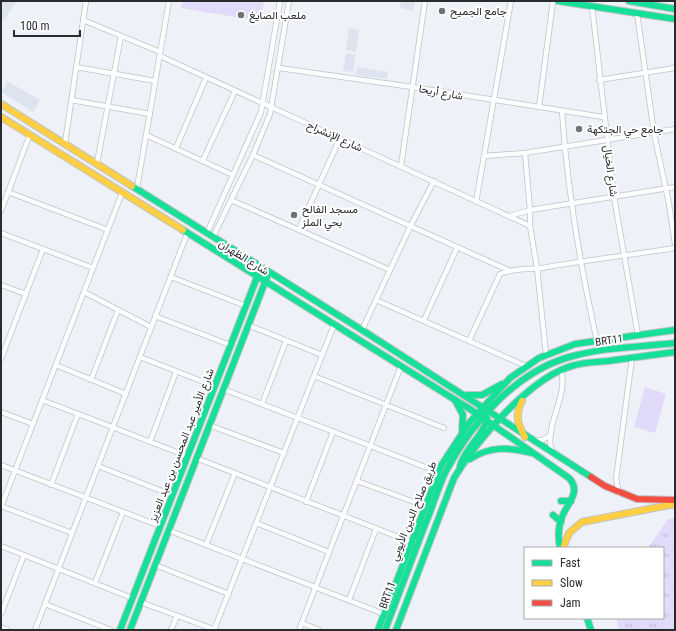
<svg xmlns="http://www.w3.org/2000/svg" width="676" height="631" font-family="'Roboto Condensed',Vazirmatn,sans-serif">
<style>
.built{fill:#dde3ef}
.park{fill:url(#park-tufts)}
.pitch{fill:#e1daf8}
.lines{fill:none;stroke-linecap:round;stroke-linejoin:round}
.street-casing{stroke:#c0c3c7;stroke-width:6}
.fast-casing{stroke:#c0c3c7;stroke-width:8}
.slow-casing{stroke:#c0c3c7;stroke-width:8}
.jam-casing{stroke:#c0c3c7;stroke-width:8}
.street{stroke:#fcfdfe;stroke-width:4.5}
.fast{stroke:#16e098;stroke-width:6}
.slow{stroke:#ffcf43;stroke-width:6}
.jam{stroke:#f24e42;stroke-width:6}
.poi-dot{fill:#6e7175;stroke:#fff;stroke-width:1.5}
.labels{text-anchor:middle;stroke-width:4;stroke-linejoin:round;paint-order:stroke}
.poi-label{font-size:11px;fill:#292b2f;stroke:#fff;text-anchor:start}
.street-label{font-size:11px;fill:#292b2f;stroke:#fff}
</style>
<defs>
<pattern id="park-tufts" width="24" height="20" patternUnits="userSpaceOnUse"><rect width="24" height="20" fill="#e1daf8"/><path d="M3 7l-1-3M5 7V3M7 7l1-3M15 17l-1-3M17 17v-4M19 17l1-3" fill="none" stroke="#c1bbd5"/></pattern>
</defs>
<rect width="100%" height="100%" fill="#eef2f8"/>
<!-- built -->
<g class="built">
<path d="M2 1H17L1 23V2Z"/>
<path d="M401 1H415L413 11 400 8Z"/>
<path d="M349 28 359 30 356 52 346 50Z"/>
<path d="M346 53 356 55 353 72 343 71Z"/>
<path d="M357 67 388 72 387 79 356 75Z"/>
<path d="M7 81 40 100 33 112 2 92Z"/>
</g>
<!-- park -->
<path class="park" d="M675 518V630H619L616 618H663V548H648L668 519Z"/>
<!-- pitch -->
<g class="pitch">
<path d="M183 1H264L261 21 181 8Z"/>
<path d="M645 387 666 394 655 433 634 427Z"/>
</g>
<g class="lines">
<defs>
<g id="street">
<path d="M592 6 614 197 638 335"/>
<path d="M637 13 654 133 669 204 675 244"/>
<path d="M83 20 160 52"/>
<path d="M160 56 530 226"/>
<path d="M76 67 155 81"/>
<path d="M279 68 412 87 603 117"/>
<path d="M599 80 675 68"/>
<path d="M71 100 150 114"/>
<path d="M539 107 553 1"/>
<path d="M562 111C567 188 580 265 597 341"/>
<path d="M146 135 233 175"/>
<path d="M65 143 86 1"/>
<path d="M176 148 206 78"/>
<path d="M525 153 530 210V226L537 268 546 354"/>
<path d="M253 155 508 270"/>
<path d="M484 156 525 153 675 129"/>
<path d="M203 160 235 91"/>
<path d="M97 163 121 36"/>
<path d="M401 166 425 1"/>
<path d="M137 188 169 1"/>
<path d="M8 192 108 230"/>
<path d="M231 200 390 270"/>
<path d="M476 202 511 1"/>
<path d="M1 211 30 134"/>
<path d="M510 216 530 210 675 187"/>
<path d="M299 229 340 138"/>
<path d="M1 233 93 268"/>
<path d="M207 233 261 112 280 1"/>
<path d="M213 237 253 155 270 114 289 1"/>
<path d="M171 277 246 306"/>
<path d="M1 285 26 294"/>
<path d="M84 292 151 327"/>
<path d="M376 300 526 366"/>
<path d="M155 316 230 345"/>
<path d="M424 320 457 248"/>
<path d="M248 325 322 355"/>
<path d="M362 330 411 225 434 181"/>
<path d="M469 341 500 274C513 268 528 270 542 268 586 260 631 255 675 248"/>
<path d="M140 357 214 386"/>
<path d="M1 359 43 249"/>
<path d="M56 365 126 394"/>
<path d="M314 376 444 428"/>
<path d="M91 380 118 310"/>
<path d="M223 389 438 472"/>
<path d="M42 400 187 456"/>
<path d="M262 404 286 341"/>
<path d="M1 412 33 424"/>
<path d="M209 425 284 453"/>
<path d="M534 441 542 440 551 435"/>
<path d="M150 442 176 372"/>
<path d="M552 452C543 426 569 397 561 370"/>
<path d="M196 458 411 542"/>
<path d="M1 465 160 526"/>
<path d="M98 466 172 495"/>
<path d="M357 481 425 506"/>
<path d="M51 485 78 414"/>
<path d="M619 493 616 479 632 358"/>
<path d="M306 502 333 432"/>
<path d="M1 506 72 533"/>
<path d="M1 507 122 193"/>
<path d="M256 523 329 552"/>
<path d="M168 530 384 614"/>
<path d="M206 545 235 473"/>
<path d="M1 546 132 598"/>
<path d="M155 565 229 594"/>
<path d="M95 583 123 512"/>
<path d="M349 600 376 529"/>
<path d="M140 602 216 630"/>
<path d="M45 604 111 630"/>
<path d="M1 614 24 555"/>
<path d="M302 623 319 630"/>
<path d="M1 627 8 630"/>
<path d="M35 630 187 234"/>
<path d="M171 630 177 616"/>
<path d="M214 630 334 325"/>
<path d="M299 630 401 366"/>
</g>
<g id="fast">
<path d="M558 1 675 19"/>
<path d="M629 1 675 9"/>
<path d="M132 186 362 330 591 477"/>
<path d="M183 230 473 411 569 478C582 492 567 503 562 517 558 527 558 538 560 548"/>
<path d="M467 395H482L502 384"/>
<path d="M455 400 463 415 462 430"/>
<path d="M470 459C490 446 509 447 532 453"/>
<path d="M460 466C465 448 483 437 487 418"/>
<path d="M561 501H571"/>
<path d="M553 515 561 522"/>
<path d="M587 618 591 630"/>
<path d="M120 630 261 267"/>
<path d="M130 630 269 272"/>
<path d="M378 630 441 466 469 423 510 378 539 358 575 344 675 330"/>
<path d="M385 630C399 594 412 558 426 522 433 506 438 487 446 471 472 422 517 370 573 356 606 347 641 347 675 343"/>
<path d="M396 630 454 478C477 440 531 376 575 365 585 362 597 362 608 361 630 358 653 355 675 352"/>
</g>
<g id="slow">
<path d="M1 104 132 186"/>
<path d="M1 117 183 230"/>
<path d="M522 401C515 415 517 424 525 437"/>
<path d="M563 548 569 533 582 522 675 504"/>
</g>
<path id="jam" d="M591 477 605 486 637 499 675 500"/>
</defs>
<!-- street casing -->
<use href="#street" class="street-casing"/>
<!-- fast casing -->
<use href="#fast" class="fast-casing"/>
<!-- slow casing -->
<use href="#slow" class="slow-casing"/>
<!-- jam casing -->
<use href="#jam" class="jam-casing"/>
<!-- street -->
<use href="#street" class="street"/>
<!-- fast -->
<use href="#fast" class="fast"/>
<!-- slow -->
<use href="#slow" class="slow"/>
<!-- jam -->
<use href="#jam" class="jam"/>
</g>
<!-- markers -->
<g class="poi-dot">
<circle cx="442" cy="11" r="4"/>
<circle cx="241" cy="15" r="4"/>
<circle cx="579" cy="129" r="4"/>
<circle cx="294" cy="215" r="4"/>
</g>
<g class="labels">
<!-- poi labels -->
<g class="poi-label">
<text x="450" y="15">جامع الجميح</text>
<text x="249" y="19">ملعب الصايغ</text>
<text x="587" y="133">جامع حي الجتكهة</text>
<text x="302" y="213">مسجد الفالح<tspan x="302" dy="13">بحي الملز</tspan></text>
</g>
<!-- street labels -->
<g class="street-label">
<text transform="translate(441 92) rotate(10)" y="4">شارع أريحا</text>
<text transform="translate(335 136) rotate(24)" y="4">شارع الإنشراح</text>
<text transform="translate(611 171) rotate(83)" y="4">شارع الخيال</text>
<text transform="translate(244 257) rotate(32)" y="4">شارع الظهران</text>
<text transform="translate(609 340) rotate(-8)" y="4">BRT11</text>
<text transform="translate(181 445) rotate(-69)" y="4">شارع الأمير عبد المحسن بن عبد العزيز</text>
<text transform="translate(413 511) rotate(-68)" y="4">طريق صلاح الدين الأيوبي</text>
<text transform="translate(387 595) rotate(-70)" y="4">BRT11</text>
</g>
</g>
<!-- border -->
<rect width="676" height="631" fill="none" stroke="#292b2f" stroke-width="4"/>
<!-- legend -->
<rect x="524" y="547" width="140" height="72" fill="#ffffff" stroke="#a9aaac"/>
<rect x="532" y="560" width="20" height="6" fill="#16e098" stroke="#a9aaac"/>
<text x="560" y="567" font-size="12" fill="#292b2f">Fast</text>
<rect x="532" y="580" width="20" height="6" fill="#ffcf43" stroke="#a9aaac"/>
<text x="560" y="587" font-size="12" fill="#292b2f">Slow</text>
<rect x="532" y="600" width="20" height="6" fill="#f24e42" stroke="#a9aaac"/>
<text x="560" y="607" font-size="12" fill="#292b2f">Jam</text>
<!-- scale -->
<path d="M14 30v6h66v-6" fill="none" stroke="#292b2f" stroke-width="2"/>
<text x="20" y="30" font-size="12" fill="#292b2f" stroke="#ffffff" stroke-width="3" paint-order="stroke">100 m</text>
</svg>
